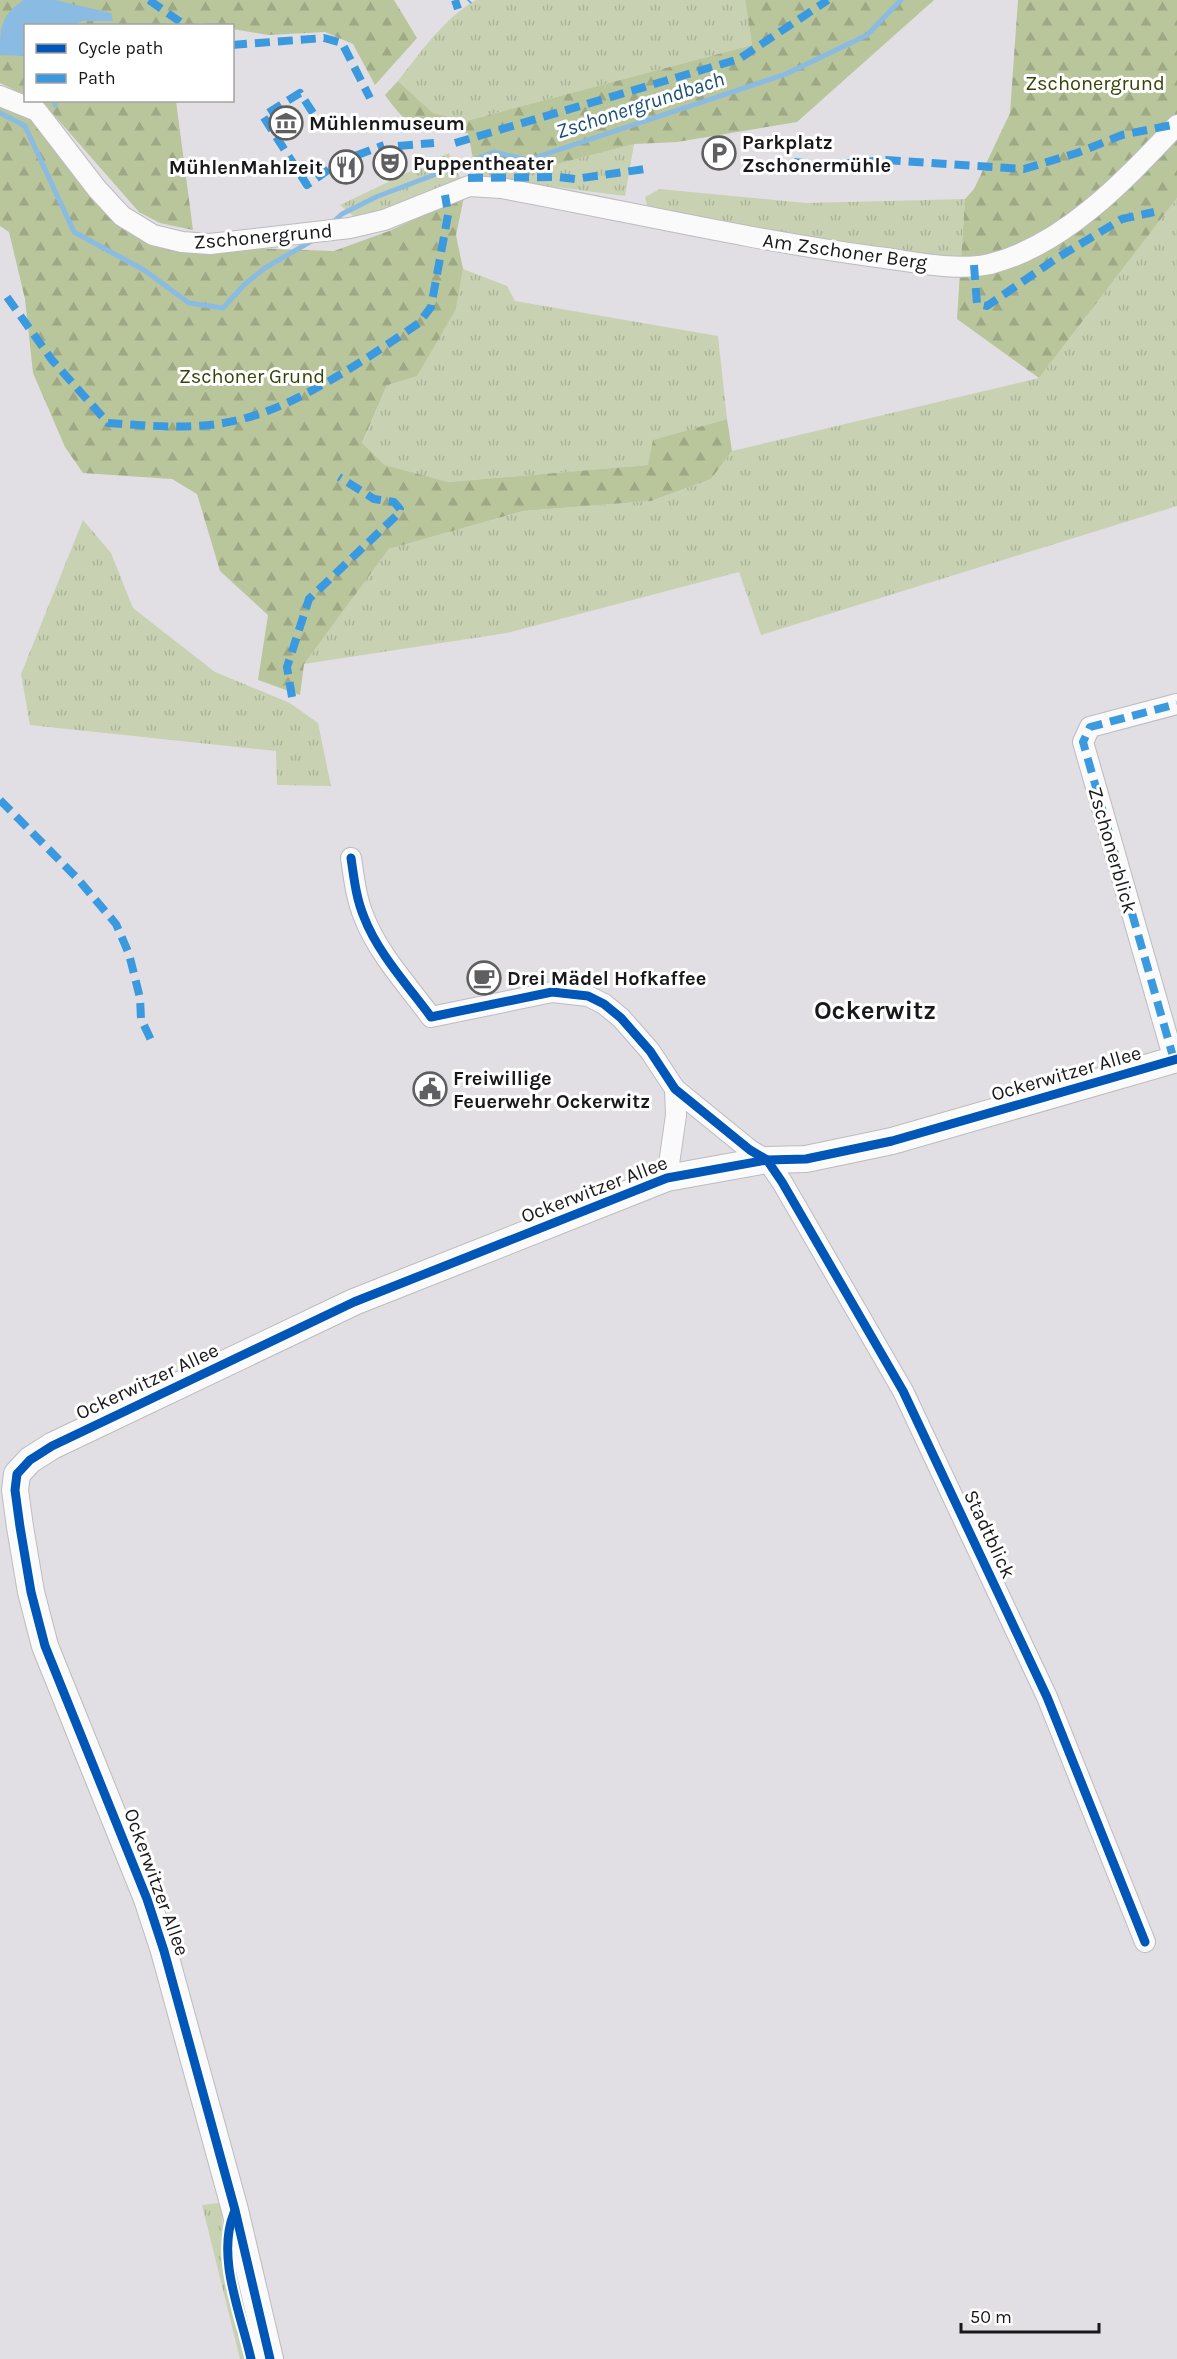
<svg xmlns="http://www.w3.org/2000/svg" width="1177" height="2359" font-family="Karla,sans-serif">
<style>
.grass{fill:url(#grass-tufts)}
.forest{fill:url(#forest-firs)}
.water{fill:#8abbe3}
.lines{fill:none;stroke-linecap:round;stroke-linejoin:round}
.stream{stroke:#8abbe3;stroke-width:5}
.minor-casing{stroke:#bcbbbe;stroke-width:22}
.tertiary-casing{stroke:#bcbbbe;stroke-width:28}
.minor{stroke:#fafafb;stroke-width:20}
.tertiary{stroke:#fafafb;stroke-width:26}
.quiet{stroke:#3b9adf;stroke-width:8;stroke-dasharray:15 8;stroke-linecap:butt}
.cycleway-casing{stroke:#fff;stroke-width:13}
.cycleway{stroke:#0057b8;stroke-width:9}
.labels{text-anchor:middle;stroke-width:6;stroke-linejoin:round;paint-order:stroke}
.park-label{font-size:20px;fill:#364507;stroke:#fff}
.poi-label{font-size:20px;font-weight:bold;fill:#19181a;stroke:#fff;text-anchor:start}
.street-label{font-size:20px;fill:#19181a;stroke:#fff}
.water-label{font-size:21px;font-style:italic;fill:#1b4e75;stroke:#fff}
.district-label{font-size:26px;font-weight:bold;fill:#19181a;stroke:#fff}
</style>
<defs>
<pattern id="grass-tufts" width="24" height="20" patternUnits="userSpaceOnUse" patternTransform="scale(1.5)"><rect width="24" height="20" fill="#c8d2b3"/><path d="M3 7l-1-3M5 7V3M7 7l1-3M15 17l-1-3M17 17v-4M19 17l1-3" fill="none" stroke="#abb499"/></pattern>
<pattern id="forest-firs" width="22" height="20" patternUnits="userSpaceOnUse" patternTransform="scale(1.5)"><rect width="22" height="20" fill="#b9c59b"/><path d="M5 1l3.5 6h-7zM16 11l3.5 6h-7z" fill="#9ea885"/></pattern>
</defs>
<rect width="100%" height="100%" fill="#e1dfe3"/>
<!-- grass -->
<g class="grass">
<path d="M476 0H745L752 45 466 121 433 113 398 81C420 53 444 18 476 0Z"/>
<path d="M634 144 625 196 503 180 476 174 550 166Z"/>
<path d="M449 153 461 180 359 221 340 205Z"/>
<path d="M660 189 806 203 965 199 961 259 814 241 648 209 645 197Z"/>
<path d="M1177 198V506L761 635 739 572 507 633 304 664 389 549 523 511 651 501 711 479 732 451 1039 378Z"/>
<path d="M463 269 507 286 515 301 718 336 727 419 654 440 649 465 448 482 384 466 362 444 387 385 456 309Z"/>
<path d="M83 520 111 553 133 608 215 672 290 703 318 723 331 786 277 785 276 751 30 725 21 674Z"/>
<path d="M218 2203 222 2211 224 2263 247 2359H240L202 2205Z"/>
<path d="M232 2251 259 2359H255L232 2263Z"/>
</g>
<!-- forest -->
<g class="forest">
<path d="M0 0H394L417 38 375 85 353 44 325 32 268 35 233 29 232 26 198 23 196 26H26L25 95 0 83Z"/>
<path d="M745 0H934L797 122 677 142 634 144 550 166 476 174 468 133C423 132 413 134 385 95L398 81 433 113 466 121 752 45Z"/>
<path d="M1018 0H1177V115L1129 164 1059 226 987 258 961 259 965 199 974 189 1010 113Z"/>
<path d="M35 101H176L193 230 160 223 139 212 47 107Z"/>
<path d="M0 103 31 117 92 194 131 233 161 245 334 251 389 231 464 197 456 235 463 269 456 309 417 376 387 385 362 443 384 465 448 482 648 465 653 440 727 419 732 451 711 479 651 501 523 511 389 549 304 664 300 695 258 680 268 615 220 571 197 494 172 479 83 473 65 447 33 373 25 299 9 232 0 226Z"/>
<path d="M1177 133V198L1039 378 957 319 960 272 994 270Z"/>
</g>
<!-- water -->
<path class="water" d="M24 0H55L111 13 113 21H82L75 25 26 26 25 56 0 55C0 27 0 16 24 0Z"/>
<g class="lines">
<!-- stream -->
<g class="stream">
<path d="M54 100 55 105"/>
<path d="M0 113 25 126 74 232 144 270 189 303 223 308 244 285 265 268 315 239"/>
<path d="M330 225 342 214 376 197 494 152 528 160 786 74 867 35 901 0"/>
</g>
<defs>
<g id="minor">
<path d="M0 96 37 111 97 189 122 216 153 235 182 242 210 244 350 228 384 220 469 186 501 188C626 211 750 240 877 257 912 261 954 272 990 264 1065 245 1125 180 1177 125"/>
<path d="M351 858C354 878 356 898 364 917 377 952 409 987 431 1017L552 992 588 996 604 1004 621 1018 650 1051 675 1089 750 1150 767 1160 782 1182 903 1391 1047 1697 1145 1942"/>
<path d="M1174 1060 1083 742 1090 727 1177 704"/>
<path d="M667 1178 676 1115 675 1089"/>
</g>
<path id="tertiary" d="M270 2359 235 2210 164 1951 147 1899 45 1646 31 1592 20 1527 15 1490 17 1474 30 1460 52 1446 354 1302 667 1178 767 1160 806 1159 892 1141 1177 1059"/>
</defs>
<!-- minor casing -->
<use href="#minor" class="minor-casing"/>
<!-- tertiary casing -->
<use href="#tertiary" class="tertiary-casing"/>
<!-- minor -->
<use href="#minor" class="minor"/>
<!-- tertiary -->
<use href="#tertiary" class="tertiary"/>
<!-- quiet -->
<g class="quiet">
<path d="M149 0 186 26"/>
<path d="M455 0 458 9"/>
<path d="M468 1 469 0"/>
<path d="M232 45 324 38 342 43 370 98"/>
<path d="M313 113 300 93 263 116 307 185 339 162 384 145"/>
<path d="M455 143 739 59 828 0"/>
<path d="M398 146 434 143"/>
<path d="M794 162 825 165 886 160 1024 169 1077 153 1122 135 1177 124"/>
<path d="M468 178 557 177 575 179 645 169"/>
<path d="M445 195 447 207"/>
<path d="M974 265 977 304 987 306 1057 258 1122 219 1154 212"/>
<path d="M7 297 52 360 108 423C154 426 201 431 246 418 302 403 371 356 419 323L431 307 448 215"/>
<path d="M292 697 287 667 309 599 399 513 400 509 394 502 374 499 339 477"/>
<path d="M0 800 77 878 116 924 129 954 140 998 141 1019 151 1040"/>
<path d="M1174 1060 1083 742 1090 727 1177 704"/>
</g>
<defs>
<g id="cycleway">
<path d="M351 858C354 878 356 898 364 917 377 952 409 987 431 1017L552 992 588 996 604 1004 621 1018 650 1051 675 1089 750 1150 767 1160 782 1182 903 1391 1047 1697 1145 1942"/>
<path d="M234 2213C216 2257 241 2314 251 2359"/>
<path d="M270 2359 235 2210 164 1951 147 1899 45 1646 31 1592 20 1527 15 1490 17 1474 30 1460 52 1446 354 1302 667 1178 767 1160 806 1159 892 1141 1177 1059"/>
</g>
</defs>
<!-- cycleway casing -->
<use href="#cycleway" class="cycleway-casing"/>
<!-- cycleway -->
<use href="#cycleway" class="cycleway"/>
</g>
<!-- icons -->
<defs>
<symbol id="museum-ring" viewBox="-11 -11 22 22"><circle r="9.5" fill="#fff" stroke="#5f5e60" stroke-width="1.5"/><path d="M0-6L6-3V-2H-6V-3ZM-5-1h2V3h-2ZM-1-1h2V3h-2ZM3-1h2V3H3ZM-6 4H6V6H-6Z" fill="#5f5e60"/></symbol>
<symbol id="parking-ring" viewBox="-11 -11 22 22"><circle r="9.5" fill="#fff" stroke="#5f5e60" stroke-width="1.5"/><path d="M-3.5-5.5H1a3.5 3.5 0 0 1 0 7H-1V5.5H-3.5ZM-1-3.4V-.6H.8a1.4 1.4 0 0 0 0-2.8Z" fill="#5f5e60"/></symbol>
<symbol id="theatre-ring" viewBox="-11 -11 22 22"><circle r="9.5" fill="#fff" stroke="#5f5e60" stroke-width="1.5"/><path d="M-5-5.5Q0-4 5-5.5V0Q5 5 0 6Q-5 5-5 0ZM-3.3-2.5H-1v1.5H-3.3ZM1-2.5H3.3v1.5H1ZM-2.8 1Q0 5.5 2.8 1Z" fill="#5f5e60"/></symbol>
<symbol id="restaurant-ring" viewBox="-11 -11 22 22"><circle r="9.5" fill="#fff" stroke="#5f5e60" stroke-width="1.5"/><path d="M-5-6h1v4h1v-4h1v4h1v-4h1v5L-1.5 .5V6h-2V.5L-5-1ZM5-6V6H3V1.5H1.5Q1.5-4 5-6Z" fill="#5f5e60"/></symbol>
<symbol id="cafe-ring" viewBox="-11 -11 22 22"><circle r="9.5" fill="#fff" stroke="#5f5e60" stroke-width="1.5"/><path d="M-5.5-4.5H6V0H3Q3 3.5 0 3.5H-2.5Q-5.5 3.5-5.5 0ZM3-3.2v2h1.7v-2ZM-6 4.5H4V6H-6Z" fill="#5f5e60"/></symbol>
<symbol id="civic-ring" viewBox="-11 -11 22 22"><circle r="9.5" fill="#fff" stroke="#5f5e60" stroke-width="1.5"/><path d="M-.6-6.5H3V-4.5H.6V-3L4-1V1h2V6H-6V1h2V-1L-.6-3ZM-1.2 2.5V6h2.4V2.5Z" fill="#5f5e60"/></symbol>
</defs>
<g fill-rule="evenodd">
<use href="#museum-ring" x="267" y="104" width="38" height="38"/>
<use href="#parking-ring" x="700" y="134" width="38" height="38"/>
<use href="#theatre-ring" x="371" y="144" width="38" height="38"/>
<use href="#restaurant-ring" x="327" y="148" width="38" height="38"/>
<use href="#cafe-ring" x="465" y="959" width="38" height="38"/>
<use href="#civic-ring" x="411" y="1070" width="38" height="38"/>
</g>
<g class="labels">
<!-- park labels -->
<g class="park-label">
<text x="1095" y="90">Zschonergrund</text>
<text x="252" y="383">Zschoner Grund</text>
</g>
<!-- poi labels -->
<g class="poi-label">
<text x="309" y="130">Mühlenmuseum</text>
<text x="742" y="149">Parkplatz<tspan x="742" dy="23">Zschonermühle</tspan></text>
<text x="413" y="170">Puppentheater</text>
<text x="323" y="174" text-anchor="end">MühlenMahlzeit</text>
<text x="507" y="985">Drei Mädel Hofkaffee</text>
<text x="453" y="1085">Freiwillige<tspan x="453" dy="23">Feuerwehr Ockerwitz</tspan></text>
</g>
<!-- street labels -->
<g class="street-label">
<text transform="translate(263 236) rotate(-5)" y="7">Zschonergrund</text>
<text transform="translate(845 251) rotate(8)" y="7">Am Zschoner Berg</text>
<text transform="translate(1113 850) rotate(74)" y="7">Zschonerblick</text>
<text transform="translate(1066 1073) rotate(-16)" y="7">Ockerwitzer Allee</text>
<text transform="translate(594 1189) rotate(-21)" y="7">Ockerwitzer Allee</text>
<text transform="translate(147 1381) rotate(-25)" y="7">Ockerwitzer Allee</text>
<text transform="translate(990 1534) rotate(65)" y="7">Stadtblick</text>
<text transform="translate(157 1882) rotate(70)" y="7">Ockerwitzer Allee</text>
</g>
<!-- water labels -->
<g class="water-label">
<text transform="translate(640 105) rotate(-18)" y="7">Zschonergrundbach</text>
</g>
<!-- district labels -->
<g class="district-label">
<text x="875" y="1019">Ockerwitz</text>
</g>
</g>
<!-- legend -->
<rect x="24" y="24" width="210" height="78" fill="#ffffff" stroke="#a3a3a3" stroke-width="1.5"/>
<rect x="36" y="44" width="30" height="9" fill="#0057b8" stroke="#a3a3a3" stroke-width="1.5"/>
<text x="78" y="54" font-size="18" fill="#19181a">Cycle path</text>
<rect x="36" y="74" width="30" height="9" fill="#3b9adf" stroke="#a3a3a3" stroke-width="1.5"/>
<text x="78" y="84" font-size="18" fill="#19181a">Path</text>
<!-- scale -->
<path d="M961 2323v9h138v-9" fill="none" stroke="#19181a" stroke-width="3"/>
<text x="970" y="2323" font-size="18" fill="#19181a" stroke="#ffffff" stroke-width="4.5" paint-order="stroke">50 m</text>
</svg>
